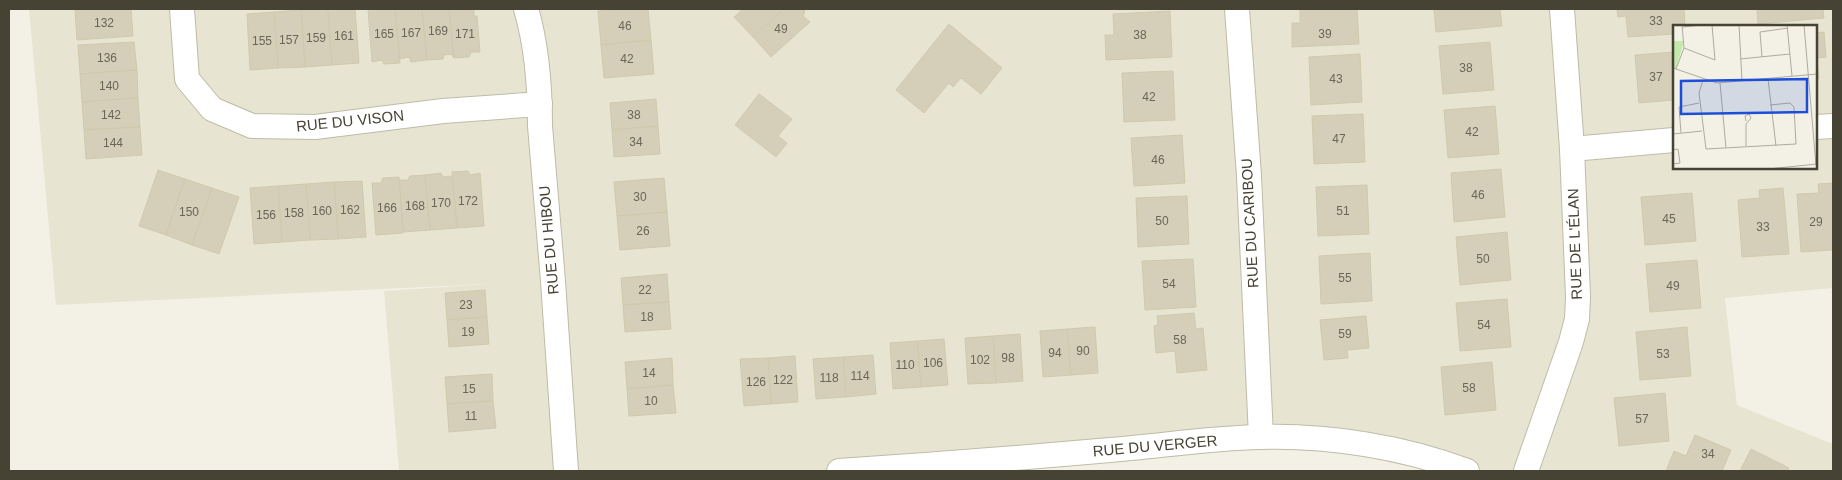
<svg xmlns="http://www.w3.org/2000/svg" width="1842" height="480" font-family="Helvetica,sans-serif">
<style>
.residential{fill:#e7e5d2;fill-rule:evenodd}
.building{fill:#d5cfba;stroke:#d0c9ac}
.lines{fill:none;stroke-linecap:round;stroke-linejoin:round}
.minor-casing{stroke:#bfbba7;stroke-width:26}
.minor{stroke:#fff;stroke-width:24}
.labels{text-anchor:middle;stroke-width:5;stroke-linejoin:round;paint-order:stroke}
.number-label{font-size:12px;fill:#6a6556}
.street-label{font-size:15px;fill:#464234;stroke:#fff}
.inset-road{fill:none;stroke:#aeab9e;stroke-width:1}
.view{fill:#1d4ed8;fill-opacity:0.15;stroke:#1d4ed8;stroke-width:2.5}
.inset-edge{fill:none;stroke:#464234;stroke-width:2.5}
</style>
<rect width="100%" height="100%" fill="#f3f1e5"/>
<!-- residential -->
<path class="residential" d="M29 9H1833V288L1725 298 1737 405 1833 444V471H1467L1314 439 839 471H399L384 291 487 284 56 305ZM1674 26H1816V168H1674Z"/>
<!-- building -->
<g class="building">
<path d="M99 9H131L133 36 77 40 75 10Z"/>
<path d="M328 9 332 65 305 67 301 10Z"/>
<path d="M328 9H355L359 63 332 65Z"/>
<path d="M368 9H395L400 63 384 64 382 60 372 62Z"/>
<path d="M395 9H422L427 60 411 62 409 57 400 59Z"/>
<path d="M422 9H449L454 58 451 54 444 55 443 59 427 60Z"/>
<path d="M449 9H474V16H477L480 52H471L469 57 454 58Z"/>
<path d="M626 9H648L651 40 601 45 598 11Z"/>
<path d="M743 9H783L753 37 734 17Z"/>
<path d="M784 9H803L805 11 803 16 810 22 771 57 753 37Z"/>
<path d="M1300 9H1357L1359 44 1292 47V23H1300Z"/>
<path d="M1434 9H1500L1502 26 1436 32Z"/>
<path d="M1617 9H1684L1685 26H1674V34L1628 37 1626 16 1618 17Z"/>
<path d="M1757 9H1823L1824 18 1758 24Z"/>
<path d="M301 10 305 67 278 68 274 12Z"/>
<path d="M1170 11 1172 57 1106 60 1105 35H1114L1113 14Z"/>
<path d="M274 12 278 68 250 70 247 14Z"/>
<path d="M949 24 1002 68 981 94 961 78 953 87 949 83 924 113 896 90Z"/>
<path d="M1824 32 1826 57 1817 58 1819 79H1816V33Z"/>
<path d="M651 40 654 74 604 78 601 45Z"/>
<path d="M134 42 137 70 80 74 78 45Z"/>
<path d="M1490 42 1494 90 1443 94 1439 46Z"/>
<path d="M1674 52V100L1639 103 1635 55Z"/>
<path d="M1360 54 1362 102 1311 105 1309 57Z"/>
<path d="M137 70 138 98 82 102 80 74Z"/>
<path d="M1173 71 1175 120 1124 122 1122 73Z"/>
<path d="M759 94 792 119 778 136 787 143 776 157 735 125Z"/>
<path d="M138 98 140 127 84 130 82 102Z"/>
<path d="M656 99 658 126 612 130 610 103Z"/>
<path d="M1495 106 1499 154 1448 158 1444 110Z"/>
<path d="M1363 114 1365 162 1314 164 1312 116Z"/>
<path d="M658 126 660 154 614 157 612 130Z"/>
<path d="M140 127 142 155 86 159 84 130Z"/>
<path d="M1182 135 1185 183 1134 186 1131 138Z"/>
<path d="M1501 169 1505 217 1454 222 1451 173Z"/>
<path d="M158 170 185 179 166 235 139 226Z"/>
<path d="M468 171 470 175 480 173 484 226 457 228 452 172Z"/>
<path d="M441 173 443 177 452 176 457 228 430 230 425 175Z"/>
<path d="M425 175 430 230 403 232 399 180H408L410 176Z"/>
<path d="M399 177 403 233 376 235 372 183H381L383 178Z"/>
<path d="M664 178 667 212 617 216 614 182Z"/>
<path d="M185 179 212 188 192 245 166 235Z"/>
<path d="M362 181 366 237 338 239 334 182Z"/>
<path d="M334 182 338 239 310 240 306 184Z"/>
<path d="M1833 183V250L1801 252 1797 194 1819 193 1818 184Z"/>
<path d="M306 184 310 240 282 242 278 186Z"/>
<path d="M1367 185 1369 234 1318 236 1316 187Z"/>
<path d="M278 186 282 242 254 244 250 188Z"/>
<path d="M212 188 239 197 219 254 192 245Z"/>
<path d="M1783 188 1789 254 1742 257 1738 200 1760 198 1759 190Z"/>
<path d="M1692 193 1696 241 1645 245 1641 197Z"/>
<path d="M1187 196 1189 244 1138 247 1136 198Z"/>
<path d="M667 212 670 246 620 250 617 216Z"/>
<path d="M1507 232 1511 280 1460 285 1456 237Z"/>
<path d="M1370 253 1372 301 1321 304 1319 256Z"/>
<path d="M1193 259 1196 307 1145 310 1142 261Z"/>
<path d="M1697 260 1701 308 1650 312 1646 264Z"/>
<path d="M667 274 669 302 623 305 621 278Z"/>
<path d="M485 290 487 317 447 320 445 293Z"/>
<path d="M1507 299 1511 347 1460 351 1456 303Z"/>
<path d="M669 302 671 329 625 332 623 305Z"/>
<path d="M1194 313 1196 329 1203 328 1207 370 1177 373 1175 351 1156 353 1154 326 1158 325 1157 316Z"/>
<path d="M1366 316 1369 348 1347 350 1348 358 1324 360 1320 320Z"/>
<path d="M487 317 489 344 449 347 447 320Z"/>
<path d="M1095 327 1098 373 1071 375 1067 329Z"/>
<path d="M1687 327 1691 376 1640 380 1636 332Z"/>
<path d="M1067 329 1071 375 1043 377 1040 331Z"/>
<path d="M1020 334 1023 381 996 383 993 336Z"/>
<path d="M993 336 996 383 968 384 965 338Z"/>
<path d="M944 339 948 385 921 387 917 341Z"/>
<path d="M917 341 921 387 893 389 890 343Z"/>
<path d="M873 355 876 394 846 397 843 357Z"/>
<path d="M795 356 798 402 771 404 768 358Z"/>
<path d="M843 357 846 397 816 399 813 359Z"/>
<path d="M672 358 673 385 627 389 625 362Z"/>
<path d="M768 358 771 404 744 406 740 359Z"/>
<path d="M1492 362 1496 410 1445 415 1441 367Z"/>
<path d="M492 374 493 401 447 404 445 377Z"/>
<path d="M673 385 676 413 629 416 627 389Z"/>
<path d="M1665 393 1669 441 1619 446 1614 398Z"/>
<path d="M493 401 496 428 449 432 447 404Z"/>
<path d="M1695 435 1731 450 1722 471H1666L1674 451 1686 456Z"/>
<path d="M1751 449 1789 468 1787 471H1740Z"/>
</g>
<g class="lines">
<defs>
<g id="minor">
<path d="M182 9 187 79 212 109 252 126 315 127 443 111 540 104"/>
<path d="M526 9C537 46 540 87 540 126L553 281 566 471"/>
<path d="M1237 9 1249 176 1261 437"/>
<path d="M1816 127 1833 126"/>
<path d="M1572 149 1674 140"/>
<path d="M839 471C929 465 1019 458 1110 450 1160 446 1210 438 1260 437 1328 435 1404 447 1467 471"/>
<path d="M1526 471 1571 342 1577 319 1578 297 1572 149 1562 9"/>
</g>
</defs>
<!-- minor casing -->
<use href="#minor" class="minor-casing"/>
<!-- minor -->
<use href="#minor" class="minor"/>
</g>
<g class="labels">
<!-- number labels -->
<g class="number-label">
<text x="1656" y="25">33</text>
<text x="104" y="27">132</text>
<text x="625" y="30">46</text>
<text x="781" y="33">49</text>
<text x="438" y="35">169</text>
<text x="411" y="37">167</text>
<text x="384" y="38">165</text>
<text x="465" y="38">171</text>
<text x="1325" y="38">39</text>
<text x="1140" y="39">38</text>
<text x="344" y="40">161</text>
<text x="316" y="42">159</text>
<text x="289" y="44">157</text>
<text x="262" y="45">155</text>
<text x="107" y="62">136</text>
<text x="627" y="63">42</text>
<text x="1466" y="72">38</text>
<text x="1656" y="81">37</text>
<text x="1336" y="83">43</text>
<text x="109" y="90">140</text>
<text x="1149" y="101">42</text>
<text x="111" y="119">142</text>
<text x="634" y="119">38</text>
<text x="1472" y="136">42</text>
<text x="1339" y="143">47</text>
<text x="636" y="146">34</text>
<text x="113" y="147">144</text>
<text x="1158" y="164">46</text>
<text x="1478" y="199">46</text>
<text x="640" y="201">30</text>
<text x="468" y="205">172</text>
<text x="441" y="207">170</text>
<text x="415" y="210">168</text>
<text x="387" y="212">166</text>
<text x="350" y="214">162</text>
<text x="322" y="215">160</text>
<text x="1343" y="215">51</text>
<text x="189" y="216">150</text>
<text x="294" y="217">158</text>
<text x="266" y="219">156</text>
<text x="1669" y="223">45</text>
<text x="1162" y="225">50</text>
<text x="1816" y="226">29</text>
<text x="1763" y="231">33</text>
<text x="643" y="235">26</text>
<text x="1483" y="263">50</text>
<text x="1345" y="282">55</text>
<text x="1169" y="288">54</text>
<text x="1673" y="290">49</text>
<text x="645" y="294">22</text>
<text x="466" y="309">23</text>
<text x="647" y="321">18</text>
<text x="1484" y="329">54</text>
<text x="468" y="336">19</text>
<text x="1345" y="338">59</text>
<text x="1180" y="344">58</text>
<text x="1083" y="355">90</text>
<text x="1055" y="357">94</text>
<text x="1663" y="358">53</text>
<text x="1008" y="362">98</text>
<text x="980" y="364">102</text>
<text x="933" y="367">106</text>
<text x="905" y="369">110</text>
<text x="649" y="377">14</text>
<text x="860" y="380">114</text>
<text x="829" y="382">118</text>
<text x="783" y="384">122</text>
<text x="756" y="386">126</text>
<text x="1469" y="392">58</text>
<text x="469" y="393">15</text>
<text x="651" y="405">10</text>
<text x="471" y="420">11</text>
<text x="1642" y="423">57</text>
<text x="1708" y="458">34</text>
</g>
<!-- street labels -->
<g class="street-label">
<text transform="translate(350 121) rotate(-6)" y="5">RUE DU VISON</text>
<text transform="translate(1250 223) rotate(-93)" y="5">RUE DU CARIBOU</text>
<text transform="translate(549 240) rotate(-95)" y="5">RUE DU HIBOU</text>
<text transform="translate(1575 244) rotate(-92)" y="5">RUE DE L'ÉLAN</text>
<text transform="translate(1155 446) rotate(-5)" y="5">RUE DU VERGER</text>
</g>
</g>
<!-- overview -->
<g transform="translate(1673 25)">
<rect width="144" height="144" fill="#f3f1e5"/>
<path d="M0 8 1 16H11L3 44 0 43Z" fill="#c2eaab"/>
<path class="inset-road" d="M66 0 69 56M114 0 119 51M131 0 143 140M10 2 29 0M11 23 42 35 39 0M89 32 87 7 115 3M67 34 117 29M0 43 44 58 144 49M3 44 11 23 9 0M95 54 103 121M30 55 26 68 33 124 123 119 121 82 117 78 97 80M47 58 53 123M73 96 72 91 76 89 78 93 73 99V121M8 108 6 82 26 78M0 109 29 106M0 125 5 124 7 138 0 139M95 144 144 139"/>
<path class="view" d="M134 54V87L8 89V56Z"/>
<rect width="144" height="144" class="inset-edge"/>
</g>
<!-- border -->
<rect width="1842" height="480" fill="none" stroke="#464234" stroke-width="20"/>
</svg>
